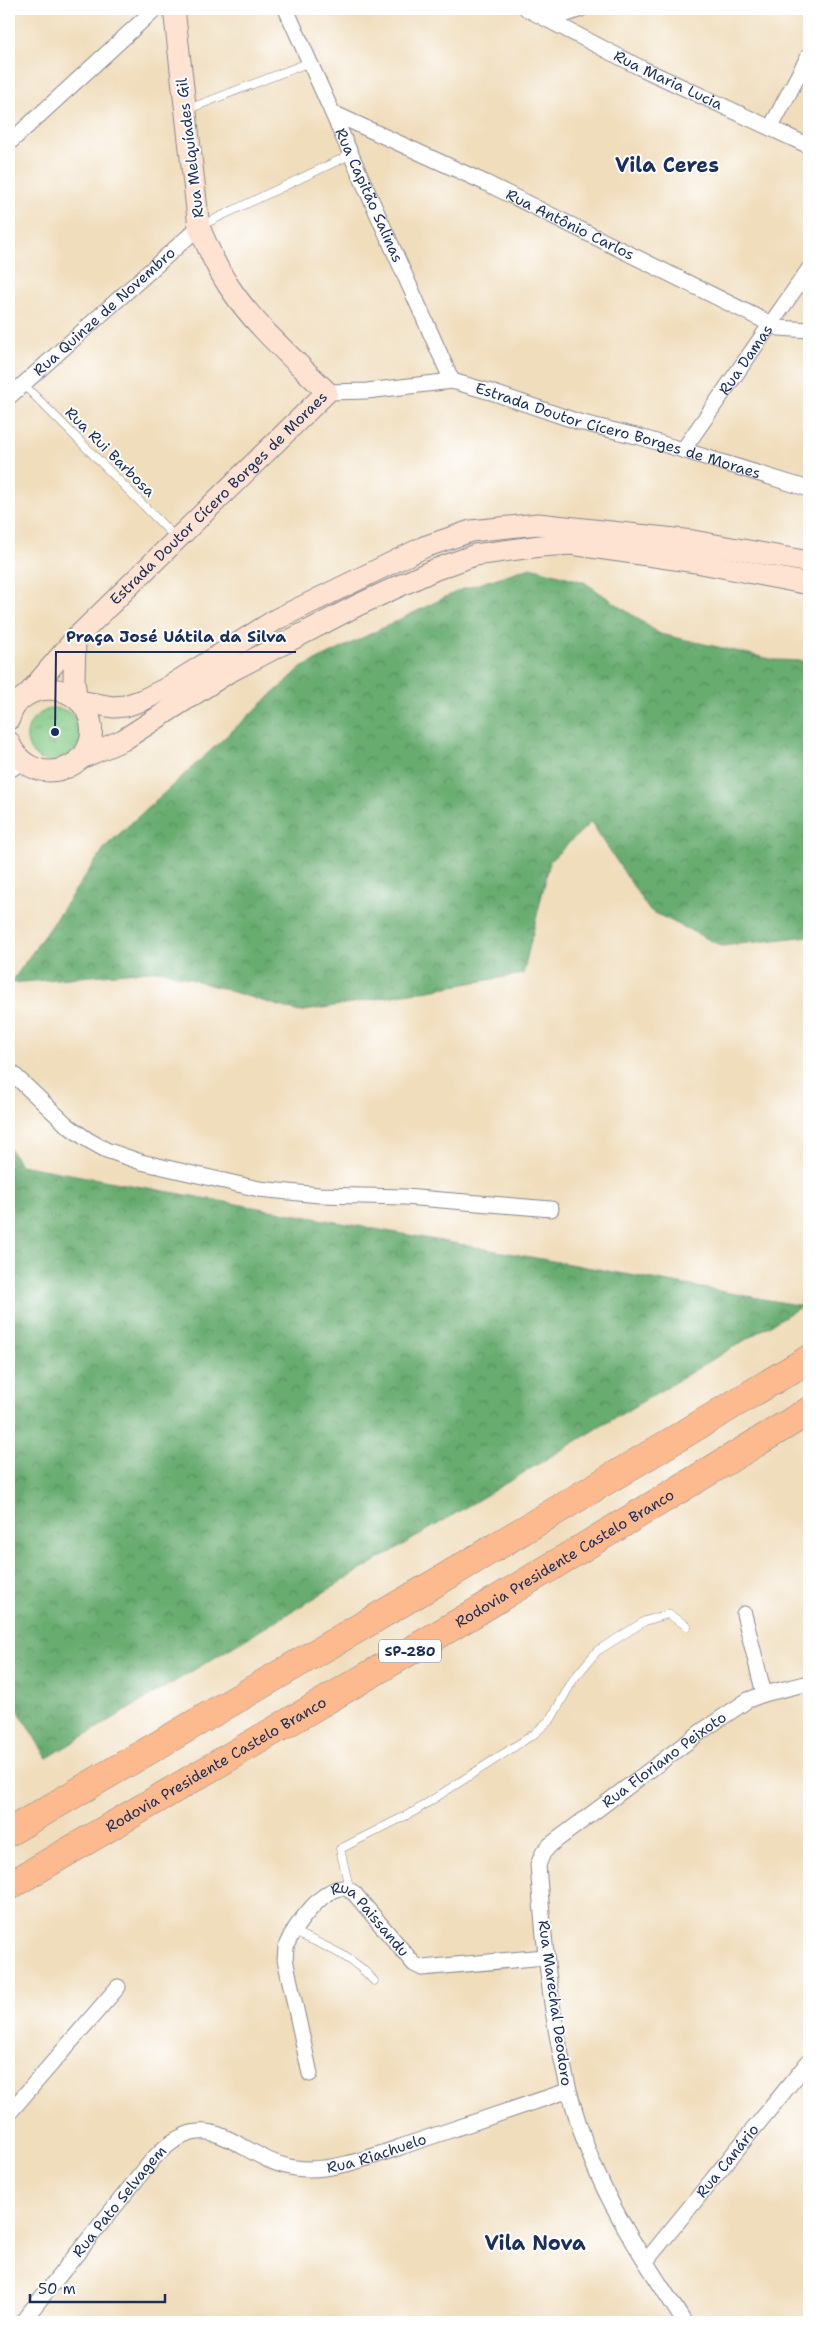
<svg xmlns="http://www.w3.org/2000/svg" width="818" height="2331" font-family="'Shantell Sans',sans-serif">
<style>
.grass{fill:url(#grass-tufts);stroke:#4e7b70}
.forest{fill:url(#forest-crowns);stroke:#426e67}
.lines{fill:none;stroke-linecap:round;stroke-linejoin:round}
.lane-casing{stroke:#86868d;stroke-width:9}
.street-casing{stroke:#86868d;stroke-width:17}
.secondary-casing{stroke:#86868d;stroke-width:23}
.highway-casing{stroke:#86868d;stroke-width:29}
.lane{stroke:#fff;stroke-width:8}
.street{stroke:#fff;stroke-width:15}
.secondary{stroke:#fee3d2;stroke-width:21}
.highway{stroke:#fcba8e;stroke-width:28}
.labels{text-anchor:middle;stroke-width:4;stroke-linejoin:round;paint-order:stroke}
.shield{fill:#fff;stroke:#5f6d8e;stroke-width:1}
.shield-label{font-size:14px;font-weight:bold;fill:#1b2f5e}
.street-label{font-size:15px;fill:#1b2f5e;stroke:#fff}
.district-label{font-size:20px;font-weight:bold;fill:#1b2f5e;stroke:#fff}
.leader{fill:none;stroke:#1b2f5e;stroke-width:2}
.callout-dot{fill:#1b2f5e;stroke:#fff;stroke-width:2}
.callout-label{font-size:16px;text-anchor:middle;font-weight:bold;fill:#1b2f5e;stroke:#fff;stroke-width:4;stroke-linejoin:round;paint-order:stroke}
</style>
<defs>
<pattern id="grass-tufts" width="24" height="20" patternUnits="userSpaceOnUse" patternTransform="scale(1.25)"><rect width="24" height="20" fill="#81c782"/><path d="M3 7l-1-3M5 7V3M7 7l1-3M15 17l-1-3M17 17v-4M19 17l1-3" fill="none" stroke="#69a26e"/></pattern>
<pattern id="forest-crowns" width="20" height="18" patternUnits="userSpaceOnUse" patternTransform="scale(1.25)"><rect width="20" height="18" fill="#68ac70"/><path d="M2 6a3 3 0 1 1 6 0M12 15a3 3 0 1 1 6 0" fill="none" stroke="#558c5f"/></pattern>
</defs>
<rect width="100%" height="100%" fill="#fff"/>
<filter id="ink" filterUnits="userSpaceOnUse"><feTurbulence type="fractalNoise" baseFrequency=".02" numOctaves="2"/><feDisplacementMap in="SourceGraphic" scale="10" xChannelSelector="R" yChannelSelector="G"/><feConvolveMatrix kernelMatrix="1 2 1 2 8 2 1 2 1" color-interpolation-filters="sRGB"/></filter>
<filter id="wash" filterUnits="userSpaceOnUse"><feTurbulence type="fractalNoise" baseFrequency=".0096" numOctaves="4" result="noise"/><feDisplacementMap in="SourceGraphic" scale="20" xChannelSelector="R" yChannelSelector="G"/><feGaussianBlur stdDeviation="1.12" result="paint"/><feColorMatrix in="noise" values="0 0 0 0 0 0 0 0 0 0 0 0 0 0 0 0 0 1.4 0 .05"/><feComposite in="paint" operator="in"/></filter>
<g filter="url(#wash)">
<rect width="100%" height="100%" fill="#f0ddbc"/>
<!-- grass -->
<path class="grass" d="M55 708C73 710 81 720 84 737L68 761C60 761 49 762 41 760 37 759 32 753 30 749 20 729 35 711 55 708Z"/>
<!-- forest -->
<g class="forest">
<path d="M531 567 584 582 660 634 775 660 809 661V936L722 946 649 910 591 822 550 861 523 974 299 1012 161 970 11 983 106 846 301 668 460 590Z"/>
<path d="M9 1147 20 1165 802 1306 47 1758 9 1695Z"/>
</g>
</g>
<g filter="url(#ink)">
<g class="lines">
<defs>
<g id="lane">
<path d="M186 110 310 62"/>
<path d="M200 226 352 154"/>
<path d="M23 384 175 537"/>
<path d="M350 1891 340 1849 415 1811 534 1734 551 1719 573 1680 597 1651 645 1621 668 1614 687 1626"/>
<path d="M294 1932C323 1945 353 1956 374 1981"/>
</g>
<g id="street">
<path id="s1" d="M286 9 452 381"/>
<path id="s2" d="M527 9 639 67 809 146"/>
<path d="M550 20 581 9"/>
<path id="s3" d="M333 113 486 183 779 328 809 330"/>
<path d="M771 127 809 55"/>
<path d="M9 143 155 9"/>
<path id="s4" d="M327 392 367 391 452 381 491 392 579 422 640 437 809 489"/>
<path id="s5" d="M9 397 199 227"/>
<path id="s6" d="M683 450 809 269"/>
<path d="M9 769 13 768 21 760"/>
<path d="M9 1070 67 1125 88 1140 106 1150 141 1162 259 1189 319 1195 405 1197 551 1209"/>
<path d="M744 1614 764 1694"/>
<path id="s7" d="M310 2074 285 1959C286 1954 285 1949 287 1944 294 1927 323 1887 343 1888 347 1888 350 1891 354 1893L414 1964 422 1968 545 1957"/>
<path d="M9 2113 118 1987"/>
<path id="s8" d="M646 2261 809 2061"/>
<path id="s9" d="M22 2322 153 2159C211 2097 237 2159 295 2168 335 2174 386 2151 424 2139 472 2123 520 2107 567 2091"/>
<path id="s10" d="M684 2322C654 2274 621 2227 598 2175 555 2077 546 1970 538 1865L543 1853 550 1845 702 1731 748 1700 764 1694 809 1683"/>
</g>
<g id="secondary">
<path d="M75 639 74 679 76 698"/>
<path id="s11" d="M29 693 75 639 327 392C294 359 256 327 230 288 217 269 208 248 199 227L174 9"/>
<path d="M79 701 113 707 125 706 143 700 165 689 277 619 424 547 471 531 538 524 693 541 809 562"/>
<path d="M9 719C20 677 84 680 91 724 98 774 28 790 9 742"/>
<path d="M79 759 123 740 227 673 358 605 434 570 475 555 540 546 571 544 696 562 809 584"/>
</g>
<g id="highway">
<path d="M9 1832 427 1588 809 1359"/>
<path id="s12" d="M9 1886 458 1623 809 1411"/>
</g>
</defs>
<!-- lane casing -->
<use href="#lane" class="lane-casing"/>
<!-- street casing -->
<use href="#street" class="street-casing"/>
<!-- secondary casing -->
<use href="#secondary" class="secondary-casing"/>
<!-- highway casing -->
<use href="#highway" class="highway-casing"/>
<!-- lane -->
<use href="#lane" class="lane"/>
<!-- street -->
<use href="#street" class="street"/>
<!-- secondary -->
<use href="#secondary" class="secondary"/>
<!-- highway -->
<use href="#highway" class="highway"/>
</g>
</g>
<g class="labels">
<!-- shield labels -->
<rect class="shield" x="379" y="1639.5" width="62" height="23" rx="4"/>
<g class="shield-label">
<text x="410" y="1656">SP-280</text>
</g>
<!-- street labels -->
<g class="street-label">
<text dy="5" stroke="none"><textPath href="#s2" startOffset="158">Rua Maria Lucia</textPath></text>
<text transform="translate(190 148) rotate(-97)" y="5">Rua Melquíades Gil</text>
<text dy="5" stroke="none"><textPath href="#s1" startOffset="204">Rua Capitão Salinas</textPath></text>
<text dy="5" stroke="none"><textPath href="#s3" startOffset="262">Rua Antônio Carlos</textPath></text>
<text dy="5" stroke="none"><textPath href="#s5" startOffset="128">Rua Quinze de Novembro</textPath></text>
<text dy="5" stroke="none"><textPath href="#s6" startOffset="110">Rua Damas</textPath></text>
<text dy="5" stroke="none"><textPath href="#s4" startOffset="299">Estrada Doutor Cícero Borges de Moraes</textPath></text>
<text transform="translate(110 452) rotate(45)" y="5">Rua Rui Barbosa</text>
<text dy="5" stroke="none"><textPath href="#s11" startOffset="272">Estrada Doutor Cícero Borges de Moraes</textPath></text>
<text dy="5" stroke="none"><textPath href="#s12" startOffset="645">Rodovia Presidente Castelo Branco</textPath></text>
<text dy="5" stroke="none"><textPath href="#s10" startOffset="654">Rua Floriano Peixoto</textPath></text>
<text dy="5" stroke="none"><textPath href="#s12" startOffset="240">Rodovia Presidente Castelo Branco</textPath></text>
<text dy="5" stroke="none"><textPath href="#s7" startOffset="255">Rua Paissandu</textPath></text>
<text transform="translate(555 2003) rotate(82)" y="5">Rua Marechal Deodoro</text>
<text dy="5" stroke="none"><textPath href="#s9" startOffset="451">Rua Riachuelo</textPath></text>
<text dy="5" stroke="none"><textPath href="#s8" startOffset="129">Rua Canário</textPath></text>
<text dy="5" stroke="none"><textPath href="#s9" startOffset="155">Rua Pato Selvagem</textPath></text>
</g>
<!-- district labels -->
<g class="district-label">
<text x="667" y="172">Vila Ceres</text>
<text x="535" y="2250">Vila Nova</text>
</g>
</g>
<!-- callouts -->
<path class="leader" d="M55 732L56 652H296"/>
<circle class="callout-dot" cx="55" cy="732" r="5"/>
<g class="callout-label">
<text x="176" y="642">Praça José Uátila da Silva</text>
</g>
<!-- margin -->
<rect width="818" height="2331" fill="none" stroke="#fff" stroke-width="30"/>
<!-- scale -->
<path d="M30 2294v8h135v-8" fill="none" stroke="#1b2f5e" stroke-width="2.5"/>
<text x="38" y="2294" font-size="15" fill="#1b2f5e" stroke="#ffffff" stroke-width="4" paint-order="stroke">50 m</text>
</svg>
